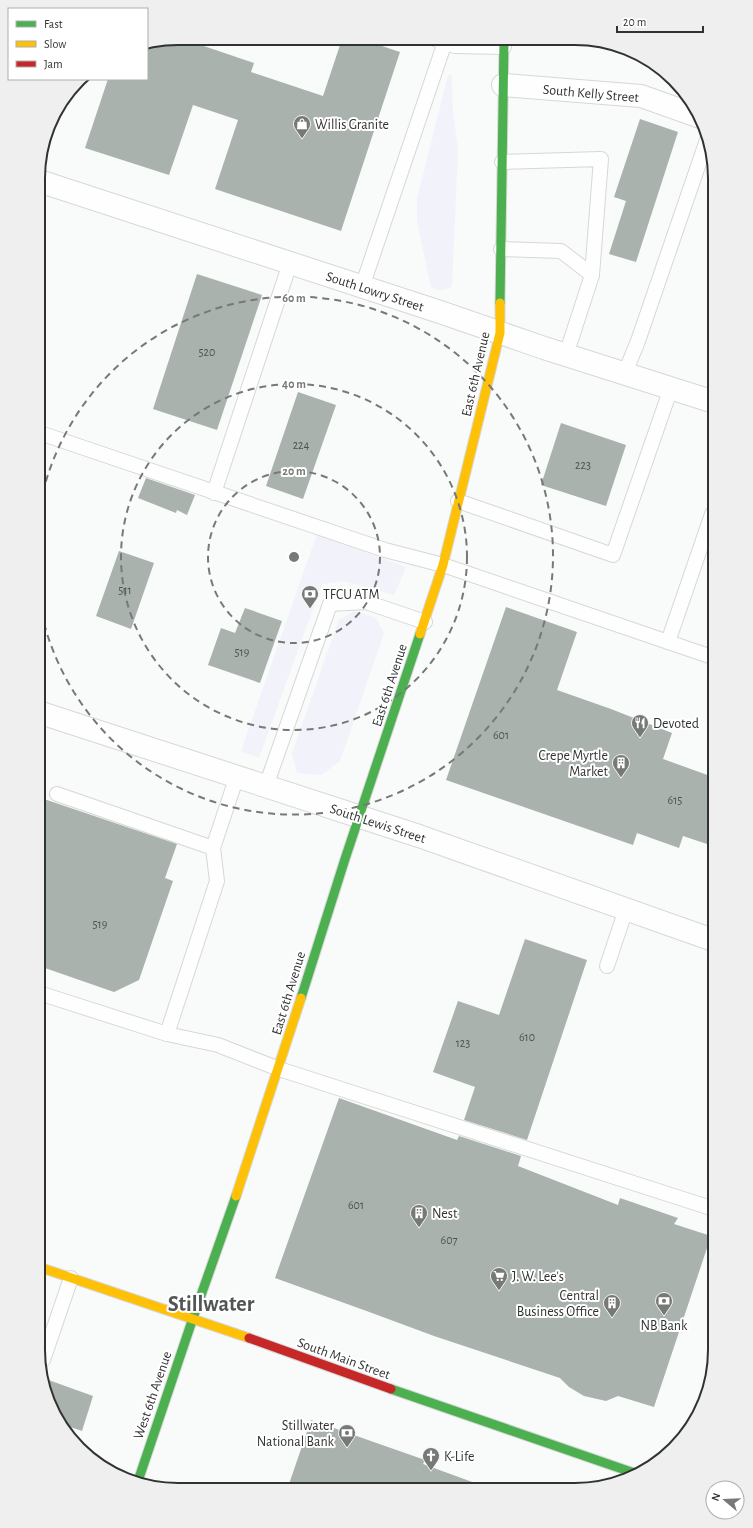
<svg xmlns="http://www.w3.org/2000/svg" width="753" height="1528" font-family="'Alegreya Sans',sans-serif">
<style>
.green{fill:#f1f2fa}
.building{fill:#a9b2ad}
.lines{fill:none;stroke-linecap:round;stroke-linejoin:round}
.lane-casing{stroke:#d6d8d6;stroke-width:16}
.street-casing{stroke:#d6d8d6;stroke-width:24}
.fast-casing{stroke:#d6d8d6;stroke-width:11}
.slow-casing{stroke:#d6d8d6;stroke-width:11}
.jam-casing{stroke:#d6d8d6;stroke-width:11}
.lane{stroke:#fefefe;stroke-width:14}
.street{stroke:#fefefe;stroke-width:22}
.fast{stroke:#4caf50;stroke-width:9}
.slow{stroke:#ffc107;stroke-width:9}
.jam{stroke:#c62828;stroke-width:9}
.ring{fill:none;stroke:#777977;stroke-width:2;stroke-dasharray:7 5}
.labels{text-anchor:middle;stroke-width:4;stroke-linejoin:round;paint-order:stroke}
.number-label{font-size:12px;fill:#4f5350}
.street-label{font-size:14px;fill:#313331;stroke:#fff}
.poi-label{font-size:14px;fill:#313331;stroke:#fff;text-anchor:start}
.town-label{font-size:22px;font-weight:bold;fill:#515553;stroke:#fff}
.rim{fill:none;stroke:#313331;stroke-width:2}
.centre{fill:#777977;stroke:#fff;stroke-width:2}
.ring-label{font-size:12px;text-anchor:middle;font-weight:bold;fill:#777977;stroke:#fff;stroke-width:4;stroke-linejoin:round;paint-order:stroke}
</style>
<rect width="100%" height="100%" fill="#f8fbf9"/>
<!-- green -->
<g class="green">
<path d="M448 75H452L453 111 458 150 452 286C445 291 438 291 431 287L417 221V199Z"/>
<path d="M317 534 406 567 394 595 343 581 322 584 259 758 241 751Z"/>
<path d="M354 611 375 617 384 633 340 761 321 775 297 773 292 753 339 620Z"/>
</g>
<!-- building -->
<g class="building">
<path d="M180 38 254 63 251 72 323 96 342 39H361L400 52 341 231 215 189 238 120 193 105 169 175 85 148 108 79H147V44Z"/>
<path d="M640 119 678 132 636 262 609 254 626 201 614 197Z"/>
<path d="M197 274 262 295 217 430 153 409Z"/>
<path d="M298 392 336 405 303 499 266 486Z"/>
<path d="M561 423 626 445 606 506 541 485Z"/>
<path d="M146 478 195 495 187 515 177 510 176 513 138 498Z"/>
<path d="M119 551 154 563 131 629 96 616Z"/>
<path d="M506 607 577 632 557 690 611 709 672 733 663 759 713 777V846L683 836 679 848 637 833 633 845 446 780Z"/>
<path d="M245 608 282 621 260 683 208 665 221 628 235 633Z"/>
<path d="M41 798 177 844 165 878 173 881 139 980 114 992 42 967Z"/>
<path d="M525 939 587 960 527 1140 464 1120 475 1087 433 1072 458 1001 499 1015Z"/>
<path d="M339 1098 457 1140 459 1136 521 1156 518 1166 618 1205 620 1198 678 1218 674 1224 711 1236 654 1407 618 1396 606 1401 584 1396 569 1387 560 1378 434 1336 372 1313 275 1278Z"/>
<path d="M43 1378 93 1396 82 1431 59 1423 43 1387Z"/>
<path d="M311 1420 425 1460 423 1464 475 1483V1486L288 1487Z"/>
</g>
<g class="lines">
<defs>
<g id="lane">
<path d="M437 40 455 46 504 47"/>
<path d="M502 162 601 159 592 275 566 355"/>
<path d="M501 249 561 251 592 275"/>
<path d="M362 287 445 42"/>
<path d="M625 373 638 341 708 137"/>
<path d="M40 433 385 550 443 565 712 657"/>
<path d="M214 493 290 263"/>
<path d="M458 501 613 555 671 388"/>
<path d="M668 642 712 514"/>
<path d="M266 786 330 604 366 602 425 622"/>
<path d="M57 794 213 848"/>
<path d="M607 966 626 909"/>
<path d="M42 994 167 1034 218 1045 279 1069 714 1209"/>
<path d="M167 1034 217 881 213 848 237 776"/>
<path d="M43 1360 71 1278"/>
</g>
<g id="street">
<path d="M503 85 641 96 700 117"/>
<path d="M39 181 440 312 544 348 711 401"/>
<path d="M41 713 419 836 713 940"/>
</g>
<g id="fast">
<path d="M500 303 504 40"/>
<path d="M301 998 345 859 420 634"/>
<path d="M391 1389 637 1474"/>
<path d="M138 1481 193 1318 236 1196"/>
</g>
<g id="slow">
<path d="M420 634 443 565 500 333V303"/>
<path d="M236 1196 301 998"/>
<path d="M42 1268 249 1338"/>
</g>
<path id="jam" d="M249 1338 391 1389"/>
</defs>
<!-- lane casing -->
<use href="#lane" class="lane-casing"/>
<!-- street casing -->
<use href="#street" class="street-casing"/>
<!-- fast casing -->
<use href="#fast" class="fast-casing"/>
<!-- slow casing -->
<use href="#slow" class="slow-casing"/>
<!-- jam casing -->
<use href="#jam" class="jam-casing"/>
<!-- lane -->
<use href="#lane" class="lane"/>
<!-- street -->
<use href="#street" class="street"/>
<!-- fast -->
<use href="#fast" class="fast"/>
<!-- slow -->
<use href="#slow" class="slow"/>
<!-- jam -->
<use href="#jam" class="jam"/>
</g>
<!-- distance rings -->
<g class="ring">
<circle cx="294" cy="557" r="86"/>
<circle cx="294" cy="557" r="173"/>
<path d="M40 505A259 259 0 1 1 41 611"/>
</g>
<!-- icons -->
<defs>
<symbol id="shop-pin" viewBox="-11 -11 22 30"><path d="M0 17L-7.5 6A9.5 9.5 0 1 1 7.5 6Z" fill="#777977" stroke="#fff"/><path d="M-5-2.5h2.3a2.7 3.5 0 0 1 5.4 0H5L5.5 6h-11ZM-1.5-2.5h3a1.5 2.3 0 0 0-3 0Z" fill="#fff"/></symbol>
<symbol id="bank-pin" viewBox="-11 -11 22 30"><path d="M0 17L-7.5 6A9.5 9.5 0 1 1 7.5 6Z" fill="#777977" stroke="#fff"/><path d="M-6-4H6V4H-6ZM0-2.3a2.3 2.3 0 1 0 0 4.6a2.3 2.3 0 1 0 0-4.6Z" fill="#fff"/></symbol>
<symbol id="restaurant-pin" viewBox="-11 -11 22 30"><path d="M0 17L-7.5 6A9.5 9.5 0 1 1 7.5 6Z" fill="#777977" stroke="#fff"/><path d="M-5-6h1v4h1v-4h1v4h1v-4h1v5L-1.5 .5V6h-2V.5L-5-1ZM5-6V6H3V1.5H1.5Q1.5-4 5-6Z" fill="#fff"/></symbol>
<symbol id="building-pin" viewBox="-11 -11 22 30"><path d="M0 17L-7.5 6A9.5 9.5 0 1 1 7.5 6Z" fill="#777977" stroke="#fff"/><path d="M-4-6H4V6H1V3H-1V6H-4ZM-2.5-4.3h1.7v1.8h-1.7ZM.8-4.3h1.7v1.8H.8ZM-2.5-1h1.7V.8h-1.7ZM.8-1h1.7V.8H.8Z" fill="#fff"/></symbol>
<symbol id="supermarket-pin" viewBox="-11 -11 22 30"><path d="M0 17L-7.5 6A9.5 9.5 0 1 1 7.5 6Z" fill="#777977" stroke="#fff"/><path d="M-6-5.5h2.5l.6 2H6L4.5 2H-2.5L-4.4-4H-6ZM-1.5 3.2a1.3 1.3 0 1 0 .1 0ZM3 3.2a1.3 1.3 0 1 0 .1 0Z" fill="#fff"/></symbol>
<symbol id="church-pin" viewBox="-11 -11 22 30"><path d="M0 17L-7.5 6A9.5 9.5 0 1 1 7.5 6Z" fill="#777977" stroke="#fff"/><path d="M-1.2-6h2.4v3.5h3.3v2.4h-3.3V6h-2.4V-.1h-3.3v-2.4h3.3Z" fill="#fff"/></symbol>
</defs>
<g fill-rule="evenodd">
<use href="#shop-pin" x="292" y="114" width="20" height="27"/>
<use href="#bank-pin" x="300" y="584" width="20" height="27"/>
<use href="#restaurant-pin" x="630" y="713" width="20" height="27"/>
<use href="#building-pin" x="611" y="753" width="20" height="27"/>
<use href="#building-pin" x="409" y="1203" width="20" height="27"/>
<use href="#supermarket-pin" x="489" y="1266" width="20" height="27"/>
<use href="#bank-pin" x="654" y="1291" width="20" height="27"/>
<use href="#building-pin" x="602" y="1293" width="20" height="27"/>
<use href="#bank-pin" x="337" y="1423" width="20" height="27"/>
<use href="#church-pin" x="421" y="1446" width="20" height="27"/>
</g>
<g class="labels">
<!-- number labels -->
<g class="number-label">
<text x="207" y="356">520</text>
<text x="301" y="449">224</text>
<text x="583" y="469">223</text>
<text x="125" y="594">511</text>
<text x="242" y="656">519</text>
<text x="501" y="739">601</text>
<text x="675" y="804">615</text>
<text x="100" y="928">519</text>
<text x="527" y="1041">610</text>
<text x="463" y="1047">123</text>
<text x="356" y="1209">601</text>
<text x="449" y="1244">607</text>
</g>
<!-- street labels -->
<g class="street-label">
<text transform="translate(591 93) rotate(5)" y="5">South Kelly Street</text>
<text transform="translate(375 291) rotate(18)" y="5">South Lowry Street</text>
<text transform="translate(475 374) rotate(-77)" y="5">East 6th Avenue</text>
<text transform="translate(389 685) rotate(-72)" y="5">East 6th Avenue</text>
<text transform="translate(378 823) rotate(18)" y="5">South Lewis Street</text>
<text transform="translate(288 993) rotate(-73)" y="5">East 6th Avenue</text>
<text transform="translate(344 1358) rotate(20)" y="5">South Main Street</text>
<text transform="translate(152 1395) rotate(-71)" y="5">West 6th Avenue</text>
</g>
<!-- poi labels -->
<g class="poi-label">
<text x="315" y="129">Willis Granite</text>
<text x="323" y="599">TFCU ATM</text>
<text x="653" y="728">Devoted</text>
<text x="608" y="760" text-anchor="end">Crepe Myrtle<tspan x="608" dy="16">Market</tspan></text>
<text x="432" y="1218">Nest</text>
<text x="512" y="1281">J. W. Lee's</text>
<text x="599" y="1300" text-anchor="end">Central<tspan x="599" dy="16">Business Office</tspan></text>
<text x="664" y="1330" text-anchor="middle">NB Bank</text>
<text x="334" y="1430" text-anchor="end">Stillwater<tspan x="334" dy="16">National Bank</tspan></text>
<text x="444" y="1461">K-Life</text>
</g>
<!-- town labels -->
<g class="town-label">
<text x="211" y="1311">Stillwater</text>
</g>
</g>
<!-- crop -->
<path d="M0 0H753V1528H0ZM178 45H575A133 133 0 0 1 708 178V1350A133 133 0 0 1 575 1483H178A133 133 0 0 1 45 1350V178A133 133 0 0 1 178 45Z" fill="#efefef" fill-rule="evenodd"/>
<path class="rim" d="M178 45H575A133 133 0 0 1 708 178V1350A133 133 0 0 1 575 1483H178A133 133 0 0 1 45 1350V178A133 133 0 0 1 178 45Z"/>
<circle cx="294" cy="557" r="6" class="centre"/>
<g class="ring-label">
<text x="294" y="302">60 m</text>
<text x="294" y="388">40 m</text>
<text x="294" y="475">20 m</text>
</g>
<!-- legend -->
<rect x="8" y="8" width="140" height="72" fill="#ffffff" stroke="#adadad"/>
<rect x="16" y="21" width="20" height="6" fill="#4caf50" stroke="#adadad"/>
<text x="44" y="28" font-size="12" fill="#313331">Fast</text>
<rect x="16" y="41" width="20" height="6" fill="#ffc107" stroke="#adadad"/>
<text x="44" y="48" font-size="12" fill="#313331">Slow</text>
<rect x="16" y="61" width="20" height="6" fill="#c62828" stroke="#adadad"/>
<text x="44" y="68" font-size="12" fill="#313331">Jam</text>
<!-- north arrow -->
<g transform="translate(725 1500) rotate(289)"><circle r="19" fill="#ffffff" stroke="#adadad"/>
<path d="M0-3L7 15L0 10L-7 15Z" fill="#777977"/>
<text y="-6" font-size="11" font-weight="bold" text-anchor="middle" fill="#313331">N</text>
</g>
<!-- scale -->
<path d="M617 26v6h86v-6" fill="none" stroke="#313331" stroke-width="2"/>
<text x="623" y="26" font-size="12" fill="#313331" stroke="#ffffff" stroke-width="3" paint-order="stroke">20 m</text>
</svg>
